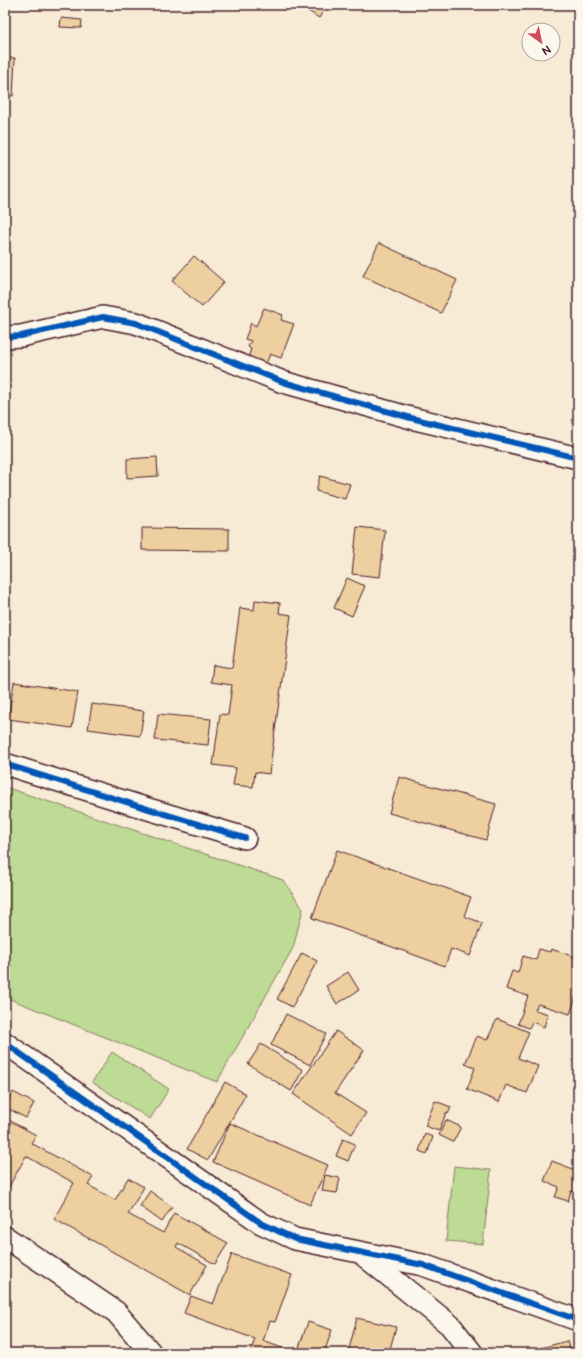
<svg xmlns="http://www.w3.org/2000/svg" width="583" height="1358" font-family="'Balsamiq Sans',sans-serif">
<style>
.green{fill:#bddb94;stroke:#847d60}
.building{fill:#eecfa0;stroke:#4a1f2b}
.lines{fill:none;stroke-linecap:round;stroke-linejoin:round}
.minor-casing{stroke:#4a1f2b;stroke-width:24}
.minor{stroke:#fbf7ec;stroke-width:21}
.cycleway-casing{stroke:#fbf7ec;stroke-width:8}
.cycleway{stroke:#0057b8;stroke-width:6}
</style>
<rect width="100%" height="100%" fill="#f7ebd5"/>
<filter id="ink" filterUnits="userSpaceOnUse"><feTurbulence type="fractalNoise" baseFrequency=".025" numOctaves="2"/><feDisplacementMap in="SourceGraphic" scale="8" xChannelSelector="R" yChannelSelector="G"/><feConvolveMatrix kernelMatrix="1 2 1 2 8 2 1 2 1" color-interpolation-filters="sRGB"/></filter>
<g filter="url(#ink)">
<!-- green -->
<g class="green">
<path d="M5 787 283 880 303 909 293 948 217 1082 5 997Z"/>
<path d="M112 1052 169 1089 150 1119 92 1082Z"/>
<path d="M454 1166 491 1170 483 1244 446 1241Z"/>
</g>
<!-- building -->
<g class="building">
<path d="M299 5H327L319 18Z"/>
<path d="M61 18 82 20 81 28 60 27Z"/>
<path d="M5 58H15L13 96H5Z"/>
<path d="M379 243 457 280 441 313 363 276Z"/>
<path d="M194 256 224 282 202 307 172 281Z"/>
<path d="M264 308 283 315 281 320 294 324 281 358 270 354 266 364 248 358 251 349 248 347 251 341 245 339 251 323 256 326Z"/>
<path d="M157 457 158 476 127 478V459Z"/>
<path d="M320 476 350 484 345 499 316 491Z"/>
<path d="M357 527 385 530 380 577 352 574Z"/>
<path d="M142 528 229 529V551L142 550Z"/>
<path d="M347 578 365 586 352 616 334 608Z"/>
<path d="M255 600 280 603 279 613 291 615 269 774 255 772 253 787 233 785 236 768 213 765 220 714 228 715 232 685 211 682 213 665 232 668 240 608 254 610Z"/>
<path d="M14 682 78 692 72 728 8 719Z"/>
<path d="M92 704 144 711 140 736 88 729Z"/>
<path d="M158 714 211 719 208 745 155 740Z"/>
<path d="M399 777 496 804 486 840 389 813Z"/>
<path d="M337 850 471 897 464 916 482 923 470 956 451 949 445 966 312 918Z"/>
<path d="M539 949 550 952 551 949 578 958 577 971H578V991L570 1014 538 1004 535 1010 548 1014 544 1027 532 1022 529 1028 518 1024 528 996 506 989 512 971 518 973 523 956 536 960Z"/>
<path d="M302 953 317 961 292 1007 277 999Z"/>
<path d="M348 972 359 990 337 1004 326 986Z"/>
<path d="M286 1014 326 1034 310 1065 271 1045Z"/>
<path d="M497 1019 529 1032 518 1058 538 1066 527 1093 506 1085 499 1102 467 1089 475 1068 465 1064 477 1036 487 1040Z"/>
<path d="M336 1031 364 1050 335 1093 366 1113 352 1134 293 1094Z"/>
<path d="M261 1044 303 1070 291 1091 248 1064Z"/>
<path d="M225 1082 246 1094 208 1160 187 1149Z"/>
<path d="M13 1092 34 1103 26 1118 5 1107Z"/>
<path d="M435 1101 451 1107 448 1114 446 1113 439 1131 425 1126Z"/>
<path d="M5 1118 36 1135 31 1143 93 1177 88 1185 115 1200 128 1178 144 1187 128 1214 163 1233 174 1213 228 1243 215 1264 178 1243 176 1247 207 1265 190 1295 54 1219 74 1183 26 1156 6 1192 5 1191Z"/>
<path d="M446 1120 461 1127 453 1142 439 1135Z"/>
<path d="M230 1123 328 1165 310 1205 213 1162Z"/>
<path d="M425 1134 433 1137 427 1154 419 1151Z"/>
<path d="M343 1139 355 1144 348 1161 336 1156Z"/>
<path d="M552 1161 578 1171V1189L577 1193 571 1191 568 1201 555 1197 559 1187 544 1181Z"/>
<path d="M325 1175 340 1178 337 1193 322 1191Z"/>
<path d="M150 1191 172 1207 162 1222 140 1206Z"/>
<path d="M232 1254 292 1275 275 1322 270 1321 263 1341 296 1353H250L255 1339 184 1313 191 1296 213 1304Z"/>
<path d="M357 1318 396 1327 389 1353H348Z"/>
<path d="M308 1322 332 1330 324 1353H297Z"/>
<path d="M567 1341 570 1353H539L537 1349Z"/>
</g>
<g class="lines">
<defs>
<g id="minor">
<path d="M5 337 21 336 103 317 136 323 283 382 411 418 578 458"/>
<path d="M5 764 145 808 245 838"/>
<path d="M5 1043 261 1223 295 1239 423 1265 578 1320"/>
<path d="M5 1237 116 1312 151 1353"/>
<path d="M362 1254 450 1325 472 1353"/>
</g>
</defs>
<!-- minor casing -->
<use href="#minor" class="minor-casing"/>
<!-- minor -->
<use href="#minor" class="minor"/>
<defs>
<g id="cycleway">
<path d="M5 337 21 336 103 317 136 323 283 382 411 418 578 458"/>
<path d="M5 764 145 808 245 838"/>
<path d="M5 1043 261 1223 295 1239 423 1265 578 1320"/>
</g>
</defs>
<!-- cycleway casing -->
<use href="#cycleway" class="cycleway-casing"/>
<!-- cycleway -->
<use href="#cycleway" class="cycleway"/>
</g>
</g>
<!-- margin -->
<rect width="583" height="1358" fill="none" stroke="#fbf7ec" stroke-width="20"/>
<rect x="10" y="10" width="563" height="1338" fill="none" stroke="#4a1f2b" stroke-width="1.5" filter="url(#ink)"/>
<!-- north arrow -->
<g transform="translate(541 42) rotate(147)"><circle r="19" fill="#fbf7ec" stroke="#b4a19f"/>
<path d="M0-3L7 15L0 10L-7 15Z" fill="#d1495b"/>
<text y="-6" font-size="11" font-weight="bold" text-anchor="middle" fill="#4a1f2b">N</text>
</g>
</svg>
